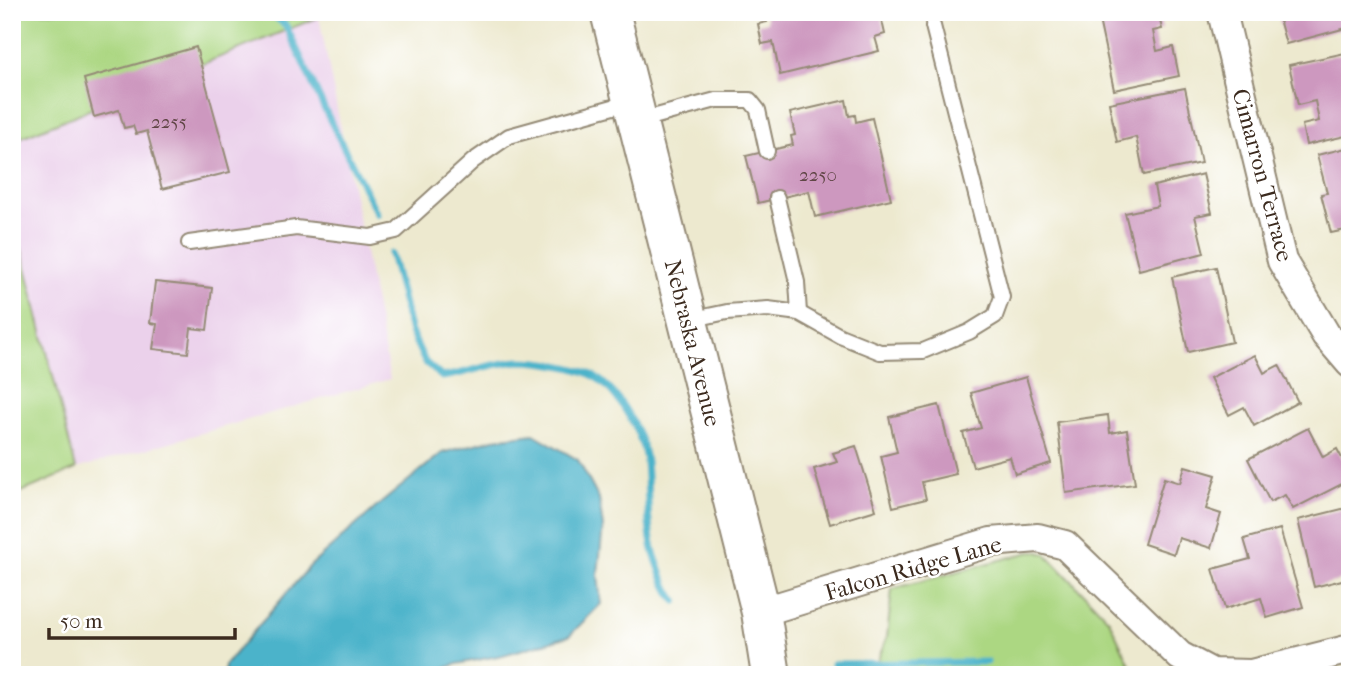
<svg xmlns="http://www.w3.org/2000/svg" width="1362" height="687" font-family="'IM FELL French Canon',serif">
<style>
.built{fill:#ebd1eb}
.green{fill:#acd782;stroke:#748050;stroke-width:2}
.water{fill:#4bb3ca;stroke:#436e74;stroke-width:2}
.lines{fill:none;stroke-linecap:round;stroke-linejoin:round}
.stream{stroke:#4bb3ca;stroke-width:7}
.building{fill:#cd98bf}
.service-casing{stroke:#948a76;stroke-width:18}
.minor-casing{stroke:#948a76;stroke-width:32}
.secondary-casing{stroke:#948a76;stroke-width:42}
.service{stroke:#fff;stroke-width:14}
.minor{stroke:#fff;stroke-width:28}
.secondary{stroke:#fff;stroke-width:38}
.labels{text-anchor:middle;stroke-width:5;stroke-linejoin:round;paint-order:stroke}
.number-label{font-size:19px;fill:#604646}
.street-label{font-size:23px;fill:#3b2a1e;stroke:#fff}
</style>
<rect width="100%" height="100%" fill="#fff"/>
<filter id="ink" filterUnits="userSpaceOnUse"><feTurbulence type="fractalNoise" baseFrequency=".0143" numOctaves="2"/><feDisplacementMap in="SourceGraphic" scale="14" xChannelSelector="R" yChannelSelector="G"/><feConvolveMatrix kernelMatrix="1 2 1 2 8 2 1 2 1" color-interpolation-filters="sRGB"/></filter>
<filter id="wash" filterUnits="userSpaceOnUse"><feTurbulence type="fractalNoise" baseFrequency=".00686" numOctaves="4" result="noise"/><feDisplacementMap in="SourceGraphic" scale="28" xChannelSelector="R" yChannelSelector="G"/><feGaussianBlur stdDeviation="1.57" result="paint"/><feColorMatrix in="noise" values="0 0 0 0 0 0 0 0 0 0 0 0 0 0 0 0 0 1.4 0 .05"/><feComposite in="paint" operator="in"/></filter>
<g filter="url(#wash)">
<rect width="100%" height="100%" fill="#ede9cf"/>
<!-- built -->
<path class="built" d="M319 17 390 379 76 469 12 211V141Z"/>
<!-- green -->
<g class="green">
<path d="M12 12H320L319 17 12 141Z"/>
<path d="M12 211 76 469 12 496Z"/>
<path d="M1034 551 1046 554 1109 620 1135 675H872L887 637 892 589Z"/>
</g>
<!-- water -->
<path class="water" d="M534 434 578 460 599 499 603 527 598 574 601 604 569 636 503 655 457 664 424 675H224L225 665 310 566 381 503 442 453 494 439Z"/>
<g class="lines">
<!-- stream -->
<g class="stream">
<path d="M270 12 286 26 324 108 377 214"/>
<path d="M391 254 411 332 425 362 442 377C469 373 494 362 521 361 539 361 579 367 594 376 618 391 643 434 646 462 649 492 646 524 654 553 656 560 659 566 661 573 666 584 668 592 676 601"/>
<path d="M834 664 987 662"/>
</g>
</g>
<g id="blocks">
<!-- building -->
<g class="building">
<path d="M765 12H880L885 34 875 37 879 51 780 75 773 42 762 44 758 24 767 22Z"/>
<path d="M1112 12H1158L1162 29 1153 31 1157 51 1173 47 1179 76 1114 90 1098 15Z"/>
<path d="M1277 12H1350V27L1286 44Z"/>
<path d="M196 47 230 172 162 189 147 131 136 134 133 126 124 128 119 110 94 117 84 79Z"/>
<path d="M1350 52V135L1306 145 1302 125 1319 121 1315 101 1298 105 1289 65Z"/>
<path d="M1185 88 1201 163 1144 175 1136 137 1117 142 1109 103Z"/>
<path d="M846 100 849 116 855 115 856 122 872 118 891 199 815 217 809 191 758 203 746 156 793 145 791 136 795 135 790 113Z"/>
<path d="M1350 147V229L1331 233 1321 194 1327 193 1317 155Z"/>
<path d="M1203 174 1212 213 1195 216 1204 253 1139 270 1125 213 1158 206 1154 186Z"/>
<path d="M1216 267 1232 342 1188 352 1172 277Z"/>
<path d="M155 282 212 288 207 330 191 328 188 353 153 349 157 324 150 323Z"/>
<path d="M1255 355 1264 373 1279 365 1298 402 1254 426 1244 407 1229 415 1210 378Z"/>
<path d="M1026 377 1051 463 1015 474 1010 457 973 467 963 433 981 428 971 393Z"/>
<path d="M939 405 956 474 922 482 926 499 893 507 881 456 897 452 889 417Z"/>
<path d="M1108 415 1110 433 1127 430 1135 484 1066 493 1057 422Z"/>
<path d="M1308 428 1323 457 1337 449 1350 473V480L1293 509 1285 495 1270 502 1248 459Z"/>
<path d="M856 446 876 510 830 524 814 469 837 462 833 453Z"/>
<path d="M1185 466 1216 475 1206 509 1221 514 1211 548 1179 538 1174 554 1144 544 1164 478 1180 483Z"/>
<path d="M1350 507V590L1346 579 1314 587 1298 520Z"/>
<path d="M1280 529 1303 607 1267 618 1261 598 1225 609 1213 569 1250 559 1244 539Z"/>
</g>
</g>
</g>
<g filter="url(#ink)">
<use href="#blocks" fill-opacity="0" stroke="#948a76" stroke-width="2"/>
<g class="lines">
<defs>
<g id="service">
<path d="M638 121 716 100H750L758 110 767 151"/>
<path d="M777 198 797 282 799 313"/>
<path d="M189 243 296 228 370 237 396 231 473 161 509 136 631 102"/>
<path d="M689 320 727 312 768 309 799 313 840 336 880 352 923 351 969 332 995 316 1002 297 933 26"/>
</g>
<g id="minor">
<path d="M1222 12 1282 261 1326 335 1350 363"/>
<path d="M761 612 991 542 1038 538 1065 545 1180 656 1212 673 1251 674 1350 649"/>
</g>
<path id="secondary" d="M610 12 761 612 771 675"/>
</defs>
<!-- service casing -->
<use href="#service" class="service-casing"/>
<!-- minor casing -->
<use href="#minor" class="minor-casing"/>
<!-- secondary casing -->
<use href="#secondary" class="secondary-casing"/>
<!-- service -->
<use href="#service" class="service"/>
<!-- minor -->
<use href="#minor" class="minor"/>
<!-- secondary -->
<use href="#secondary" class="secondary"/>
</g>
</g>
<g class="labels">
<!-- number labels -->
<g class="number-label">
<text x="169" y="128">2255</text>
<text x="818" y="181">2250</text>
</g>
<!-- street labels -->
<g class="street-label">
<text transform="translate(1263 175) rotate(75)" y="8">Cimarron Terrace</text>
<text transform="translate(693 343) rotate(76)" y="8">Nebraska Avenue</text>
<text transform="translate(913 568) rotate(-16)" y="8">Falcon Ridge Lane</text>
</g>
</g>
<!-- margin -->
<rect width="1362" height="687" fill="none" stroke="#fff" stroke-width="42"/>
<!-- scale -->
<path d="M49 628v10h186v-10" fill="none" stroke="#3b2a1e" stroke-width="3.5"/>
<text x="60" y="628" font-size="21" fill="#3b2a1e" stroke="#ffffff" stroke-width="5" paint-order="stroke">50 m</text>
</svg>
